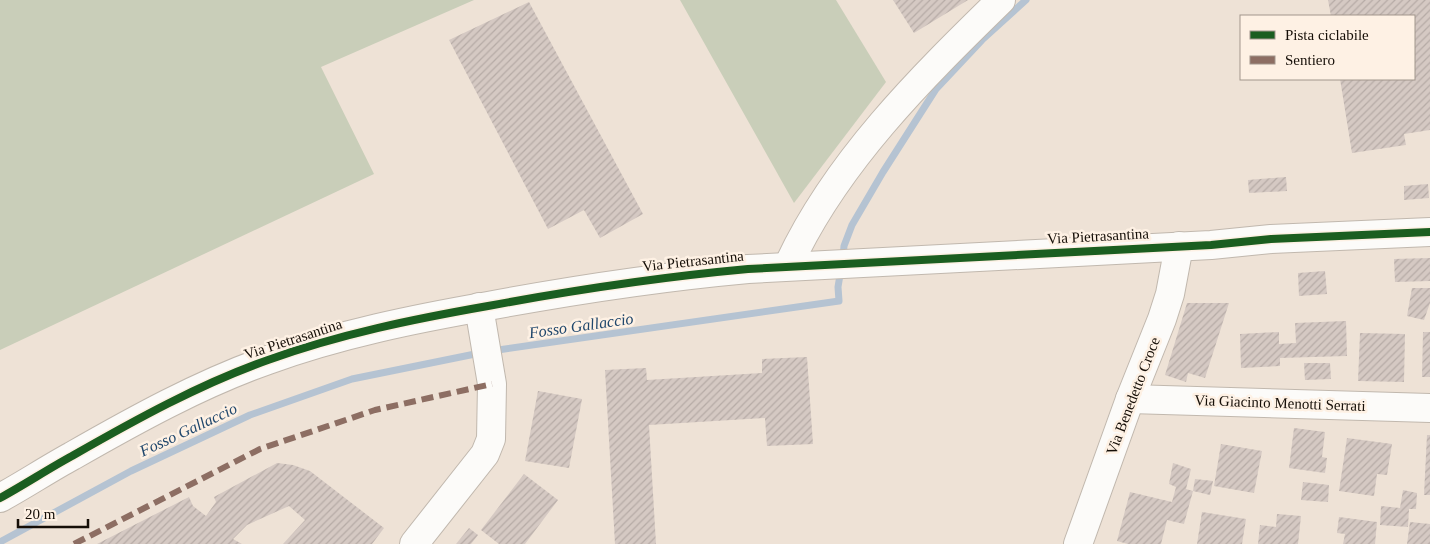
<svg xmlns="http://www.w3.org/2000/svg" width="1430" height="544" font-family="Georgia,serif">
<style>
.grass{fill:#c9ceb9}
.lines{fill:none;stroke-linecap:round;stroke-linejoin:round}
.stream{stroke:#b5c3d2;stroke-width:7}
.building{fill:url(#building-hatch)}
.minor-casing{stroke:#c1b8ae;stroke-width:30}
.minor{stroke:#fcfbf9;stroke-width:28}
.quiet{stroke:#8d6e63;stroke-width:6;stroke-dasharray:12 6;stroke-linecap:butt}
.cycleway-casing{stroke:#fef1e4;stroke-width:11}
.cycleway{stroke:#1b5e20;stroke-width:8}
.labels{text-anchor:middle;stroke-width:5;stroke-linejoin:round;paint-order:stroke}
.street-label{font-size:15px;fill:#150e07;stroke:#fef1e4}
.water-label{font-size:16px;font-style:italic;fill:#20476c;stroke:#fef1e4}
</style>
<defs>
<pattern id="building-hatch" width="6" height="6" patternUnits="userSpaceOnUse" patternTransform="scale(1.25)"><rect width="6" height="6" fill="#d5c9c3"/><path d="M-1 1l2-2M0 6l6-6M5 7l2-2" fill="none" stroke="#b6aba6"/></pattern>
</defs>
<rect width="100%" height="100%" fill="#eee2d6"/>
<!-- grass -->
<g class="grass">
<path d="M0 0H474L321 67 374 174 0 350Z"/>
<path d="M680 0H836L886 82 794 203Z"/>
</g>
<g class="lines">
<!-- stream -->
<g class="stream">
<path d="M843 258 844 246 852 225 883 172 936 89 982 40 1026 0"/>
<path d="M491 351 839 301 838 287 841 269"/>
<path d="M0 542 131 471 250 415 352 379 480 353"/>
</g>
</g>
<!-- building -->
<g class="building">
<path d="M893 0H968L914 33Z"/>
<path d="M1328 0H1430V130L1404 134 1406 145 1352 153 1340 79H1414V16H1331Z"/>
<path d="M529 2 643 214 600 238 584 210 548 229 449 40Z"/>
<path d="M1286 177 1287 191 1249 193 1248 180Z"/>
<path d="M1428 184 1429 198 1404 200V186Z"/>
<path d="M1430 258V281L1395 282 1394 259Z"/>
<path d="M1325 271 1327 294 1299 296 1298 273Z"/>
<path d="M1412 288H1430V303L1424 320 1407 316Z"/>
<path d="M1187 303H1229L1205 378 1188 373 1186 382 1165 375Z"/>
<path d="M1346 321 1347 356 1280 358V366L1241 368 1240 334 1279 332V344L1296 343 1295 323Z"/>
<path d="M1423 332H1430V377H1422Z"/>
<path d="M1360 333 1405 334 1404 382 1358 381Z"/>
<path d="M807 357 813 444 767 446 765 418 649 425 656 544H615L605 370 646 368 647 380 762 373V359Z"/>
<path d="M1304 363H1330L1331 379 1305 380Z"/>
<path d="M538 391 582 399 569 468 525 461Z"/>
<path d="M1294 428 1325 432 1322 457 1327 458 1325 473 1289 468Z"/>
<path d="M1427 435H1430V495H1424Z"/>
<path d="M1347 438 1392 444 1387 475 1377 474 1374 496 1339 491Z"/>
<path d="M1221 444 1262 451 1254 493 1214 486Z"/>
<path d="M277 463 293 465 310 471 384 528 372 544H283L305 520 289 506 247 525 233 539 242 544H97L189 497 193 506 206 516 216 502 214 497Z"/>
<path d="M1173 463 1191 469 1186 489 1193 491 1195 479 1213 481 1210 495 1193 491 1184 524 1167 520 1161 544H1128L1117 541 1130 492 1172 502 1176 487 1169 484Z"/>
<path d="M524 474 558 500 525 544H499L481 530Z"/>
<path d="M1303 482 1329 485 1328 502 1301 500Z"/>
<path d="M1403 490 1417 493 1416 509H1409L1408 527 1380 525 1381 506 1400 508Z"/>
<path d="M1202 512 1246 519 1242 544H1197Z"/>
<path d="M1277 514 1301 516 1298 544H1258L1260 525 1276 527Z"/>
<path d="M1339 517 1377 522 1375 544H1343L1345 534 1337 533Z"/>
<path d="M1410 522 1430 524V544H1407Z"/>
<path d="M469 528 478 535 471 544H456Z"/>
</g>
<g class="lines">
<defs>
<g id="minor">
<path d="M788 266C835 163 921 78 1001 0"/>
<path d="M1130 399 1430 408"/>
<path d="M0 498C24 485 48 469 72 456 135 420 200 384 268 360 340 334 414 319 488 306 574 290 660 277 748 269L1211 245 1271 239 1430 232"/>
<path d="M414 544 485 454 491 439 492 384 479 307"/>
<path d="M1078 544 1130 399 1162 319 1170 294 1179 246"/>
</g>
</defs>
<!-- minor casing -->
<use href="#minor" class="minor-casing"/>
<!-- minor -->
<use href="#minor" class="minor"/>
<!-- quiet -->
<path class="quiet" d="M74 544 260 449 375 410 492 384"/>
<defs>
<path id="cycleway" d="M0 498C24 485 48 469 72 456 135 420 200 384 268 360 340 334 414 319 488 306 574 290 660 277 748 269L1211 245 1271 239 1430 232"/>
</defs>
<!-- cycleway casing -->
<use href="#cycleway" class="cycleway-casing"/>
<!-- cycleway -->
<use href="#cycleway" class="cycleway"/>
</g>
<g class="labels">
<!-- street labels -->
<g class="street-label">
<text transform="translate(1098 236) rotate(-3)" y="5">Via Pietrasantina</text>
<text transform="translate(693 261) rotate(-6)" y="5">Via Pietrasantina</text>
<text transform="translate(293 339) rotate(-18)" y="5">Via Pietrasantina</text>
<text transform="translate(1133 396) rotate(-69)" y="5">Via Benedetto Croce</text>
<text transform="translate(1280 403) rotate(2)" y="5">Via Giacinto Menotti Serrati</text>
</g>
<!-- water labels -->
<g class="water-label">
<text transform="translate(581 325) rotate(-8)" y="6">Fosso Gallaccio</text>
<text transform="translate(188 429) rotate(-25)" y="6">Fosso Gallaccio</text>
</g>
</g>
<!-- legend -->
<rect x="1240" y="15" width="175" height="65" fill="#fef1e4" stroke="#a1968c"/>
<rect x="1250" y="31" width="25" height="8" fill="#1b5e20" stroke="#a1968c"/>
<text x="1285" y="40" font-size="15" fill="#150e07">Pista ciclabile</text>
<rect x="1250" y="56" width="25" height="8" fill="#8d6e63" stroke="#a1968c"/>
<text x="1285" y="65" font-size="15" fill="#150e07">Sentiero</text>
<!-- scale -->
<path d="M18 519v8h70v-8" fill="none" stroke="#150e07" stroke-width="2.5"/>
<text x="25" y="519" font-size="15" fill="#150e07" stroke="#fef1e4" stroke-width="4" paint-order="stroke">20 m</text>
</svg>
